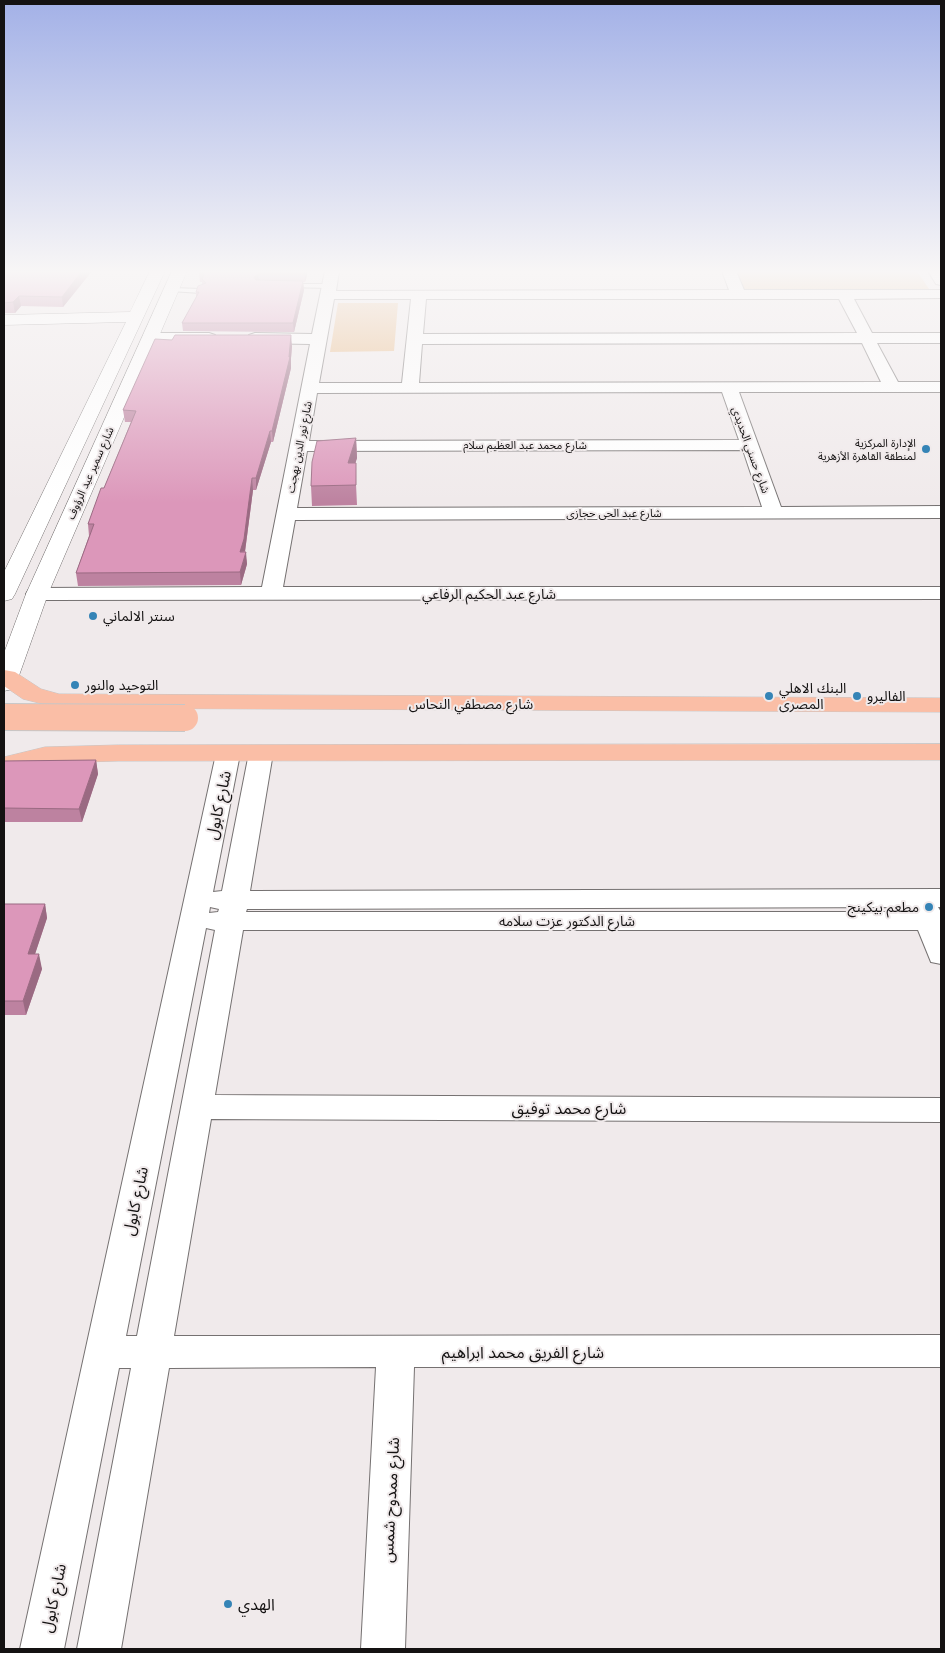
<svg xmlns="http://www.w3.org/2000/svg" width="945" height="1653" font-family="Arial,'Noto Sans Arabic',sans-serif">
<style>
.green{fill:#e8b986}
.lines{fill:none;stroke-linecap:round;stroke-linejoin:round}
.lane-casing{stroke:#757171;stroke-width:2}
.street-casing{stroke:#757171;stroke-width:2}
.secondary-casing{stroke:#757171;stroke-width:1}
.primary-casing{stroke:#c7c6c6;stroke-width:1}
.lane{fill:#fff;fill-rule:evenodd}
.street{fill:#fff;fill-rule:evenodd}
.secondary{fill:#fff;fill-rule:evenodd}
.primary{fill:#fabea6;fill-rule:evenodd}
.primary-bridge-casing{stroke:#c7c6c6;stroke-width:28;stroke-linecap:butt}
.primary-bridge{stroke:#fabea6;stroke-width:26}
.wall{fill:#bd82a0}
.shaded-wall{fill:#9a6a82}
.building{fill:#dc97ba;stroke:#9a6a82}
.poi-dot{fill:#3584b6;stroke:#f0eaeb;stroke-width:2}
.labels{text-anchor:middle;stroke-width:4;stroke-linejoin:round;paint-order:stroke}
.far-poi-label{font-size:11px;fill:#141212;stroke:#f0eaeb;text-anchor:end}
.far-street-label{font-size:11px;fill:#141212;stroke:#f0eaeb}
.street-label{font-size:14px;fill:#141212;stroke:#f0eaeb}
.poi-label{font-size:14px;fill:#141212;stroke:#f0eaeb;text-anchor:start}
.near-street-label{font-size:16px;fill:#141212;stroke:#f0eaeb}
.near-poi-label{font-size:16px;fill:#141212;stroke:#f0eaeb;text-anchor:start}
</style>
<rect width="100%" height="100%" fill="#f0eaeb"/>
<!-- green -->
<g class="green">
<path d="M734 271H917L931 292H742Z"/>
<path d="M338 303H398L394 351 330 352Z"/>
</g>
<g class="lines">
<defs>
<g id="lane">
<path d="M287 284H329L332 286 329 288 285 287V285Z"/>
<path d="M172 288 201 289 205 291 201 293 170 291V289Z"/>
</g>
<g id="street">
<path d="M325 271H339L336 291 729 290 722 271H736L744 290H941V298L854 299 872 333H941V343H877L898 382H941V392H739L781 507 941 506V518L295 520 283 587H941V599L37 600 29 599 26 594 29 589 37 588 262 587 310 344 255 343 249 341 247 338 249 335 255 333 312 334ZM334 299H411L402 383H319ZM426 299H839L857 333 423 334ZM862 343 881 382 419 383 422 344ZM722 392 739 440 309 441 317 393ZM743 450 762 507 297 508 307 451Z"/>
<path d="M928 271H941V285L936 284Z"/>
<path d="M151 333H209L215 335 217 338 215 341 209 343 145 341 143 338 145 335Z"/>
<path d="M261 746 270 748 273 753 250 891 941 889V907H938L941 912V964L931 962 918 930H243L215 1095 941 1098V1122L211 1119 174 1336 941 1335V1367H414L405 1649H361L376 1367 169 1368 121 1649H77L131 1368H119L64 1649H20L216 754 219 749 228 747 237 749 240 754 213 892 222 891 249 753 252 748ZM210 907 219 909 218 912 209 913ZM910 907 912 912H246L247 909ZM206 928 215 930 137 1336H126Z"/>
</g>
<g id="secondary">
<path d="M150 271H165L15 594 12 599 4 601V572L126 322 4 325V315L130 312Z"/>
<path d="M172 271H187L48 594 16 684 13 689 4 691V653L26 594Z"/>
</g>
<g id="primary">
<path d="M4 670 15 672 41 689 59 694 941 698V712L59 708 23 699 4 686Z"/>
<path d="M941 744V760L118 761 45 763 4 773V757L45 747 118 745Z"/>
</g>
</defs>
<!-- lane casing -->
<use href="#lane" class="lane-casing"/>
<!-- street casing -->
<use href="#street" class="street-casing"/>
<!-- secondary casing -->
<use href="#secondary" class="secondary-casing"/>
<!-- primary casing -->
<use href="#primary" class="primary-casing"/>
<!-- lane -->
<use href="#lane" class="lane"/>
<!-- street -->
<use href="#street" class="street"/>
<!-- secondary -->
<use href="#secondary" class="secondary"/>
<!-- primary -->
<use href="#primary" class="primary"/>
<defs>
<path id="primary-bridge" d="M4 717 185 718"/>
</defs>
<!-- primary-bridge casing -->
<use href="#primary-bridge" class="primary-bridge-casing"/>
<!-- primary-bridge -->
<use href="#primary-bridge" class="primary-bridge"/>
</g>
<!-- wall -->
<g class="wall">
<path d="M4 271H92L63 307 21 306 15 313H4Z"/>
<path d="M201 271H307V276L305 282H303L304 290 294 332 183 331 182 323 196 298V292L202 285V282H200L199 274Z"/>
<path d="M292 346 291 358V368L273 442H271L256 490H253L245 552 247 564 241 585 78 586 76 573 89 536 88 524 104 488 131 422H125L123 410Z"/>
<path d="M356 438 357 458 355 463 357 505 312 506 311 486Z"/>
<path d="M96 760 98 774 82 822H4V761Z"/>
<path d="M4 904H45L47 918 35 954 42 969 26 1015H4Z"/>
</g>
<!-- shaded-wall -->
<g class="shaded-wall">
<path d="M82 271H92L63 307 62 297Z"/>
<path d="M306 271H307V276L305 282V274Z"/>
<path d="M258 274 259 282 255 285 254 277Z"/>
<path d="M303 281 304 290 294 332 293 323Z"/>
<path d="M19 296 21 306 15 313 13 302Z"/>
<path d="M291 335 292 346 291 358V368L273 442 272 431Z"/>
<path d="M270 431 271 442 256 490V478Z"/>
<path d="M356 438 357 458 349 483 348 463Z"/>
<path d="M252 478 253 490 245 551 240 552Z"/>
<path d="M246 552 247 564 241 585 240 572Z"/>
<path d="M96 760 98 774 82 822 79 809Z"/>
<path d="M45 904 47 918 30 969 28 954Z"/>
<path d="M39 954 42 969 26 1015 23 1001Z"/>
</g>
<!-- building -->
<g class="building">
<path d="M4 271H82L62 297 19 296 13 302 4 303Z"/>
<path d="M201 271H306L305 274H258L254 277 256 280 303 281 293 323H182L199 292H196L198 286 206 283 202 279 204 274H199Z"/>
<path d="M175 335H291L289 357H290L272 431H270L256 478H252L244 539 240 552H246L240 572 76 573 94 524H88L101 488H104L136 411 123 410 155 339 172 340Z"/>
<path d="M356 438 348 463H356V485L311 486 312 462 317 441Z"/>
<path d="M96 760 79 809 4 808V761Z"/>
<path d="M4 904H45L28 954H39L23 1001H4Z"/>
</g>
<!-- sky -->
<linearGradient id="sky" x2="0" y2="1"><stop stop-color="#a3b1e7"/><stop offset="0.54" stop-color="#f8f6f6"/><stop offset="1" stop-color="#f8f6f6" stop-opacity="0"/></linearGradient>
<rect width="945" height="503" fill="url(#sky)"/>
<!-- markers -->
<g class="poi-dot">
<circle cx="926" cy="449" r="5"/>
<circle cx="93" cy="616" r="5"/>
<circle cx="75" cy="685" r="5"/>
<circle cx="769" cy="696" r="5"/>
<circle cx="857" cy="696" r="5"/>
<circle cx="929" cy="907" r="5"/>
<circle cx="228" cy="1604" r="5"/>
</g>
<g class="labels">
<!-- far-poi labels -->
<g class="far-poi-label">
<text x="916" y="447">الإدارة المركزية<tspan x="916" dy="13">لمنطقة القاهرة الأزهرية</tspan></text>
</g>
<!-- far-street labels -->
<g class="far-street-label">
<text x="525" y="449">شارع محمد عبد العظيم سلام</text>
<text transform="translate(299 447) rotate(-79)" y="4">شارع نور الدين بهجت</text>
<text transform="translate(751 450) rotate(70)" y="4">شارع حسني الحديدي</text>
<text transform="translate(90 473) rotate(-66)" y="4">شارع سمير عبد الرؤوف</text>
<text x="614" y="517">شارع عبد الحى حجازى</text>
</g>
<!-- street labels -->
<g class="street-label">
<text x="489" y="599">شارع عبد الحكيم الرفاعي</text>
<text x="471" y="709">شارع مصطفي النحاس</text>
<text x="567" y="926">شارع الدكتور عزت سلامه</text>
</g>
<!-- poi labels -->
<g class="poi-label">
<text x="103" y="621">سنتر الالماني</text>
<text x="85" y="690">التوحيد والنور</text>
<text x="779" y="693">البنك الاهلي<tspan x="779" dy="16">المصرى</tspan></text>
<text x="867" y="701">الفاليرو</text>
<text x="919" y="912" text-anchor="end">مطعم بيكينج</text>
</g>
<!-- near-street labels -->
<g class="near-street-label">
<text transform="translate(218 805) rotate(-78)" y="6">شارع كابول</text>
<text x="569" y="1114">شارع محمد توفيق</text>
<text transform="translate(135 1201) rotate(-78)" y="6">شارع كابول</text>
<text x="523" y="1358">شارع الفريق محمد ابراهيم</text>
<text transform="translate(390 1500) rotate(-87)" y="6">شارع ممدوح شمس</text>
<text transform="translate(53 1598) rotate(-78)" y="6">شارع كابول</text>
</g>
<!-- near-poi labels -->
<g class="near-poi-label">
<text x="238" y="1610">الهدي</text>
</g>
</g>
<!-- border -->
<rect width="945" height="1653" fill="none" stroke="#141212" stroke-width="10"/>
</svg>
